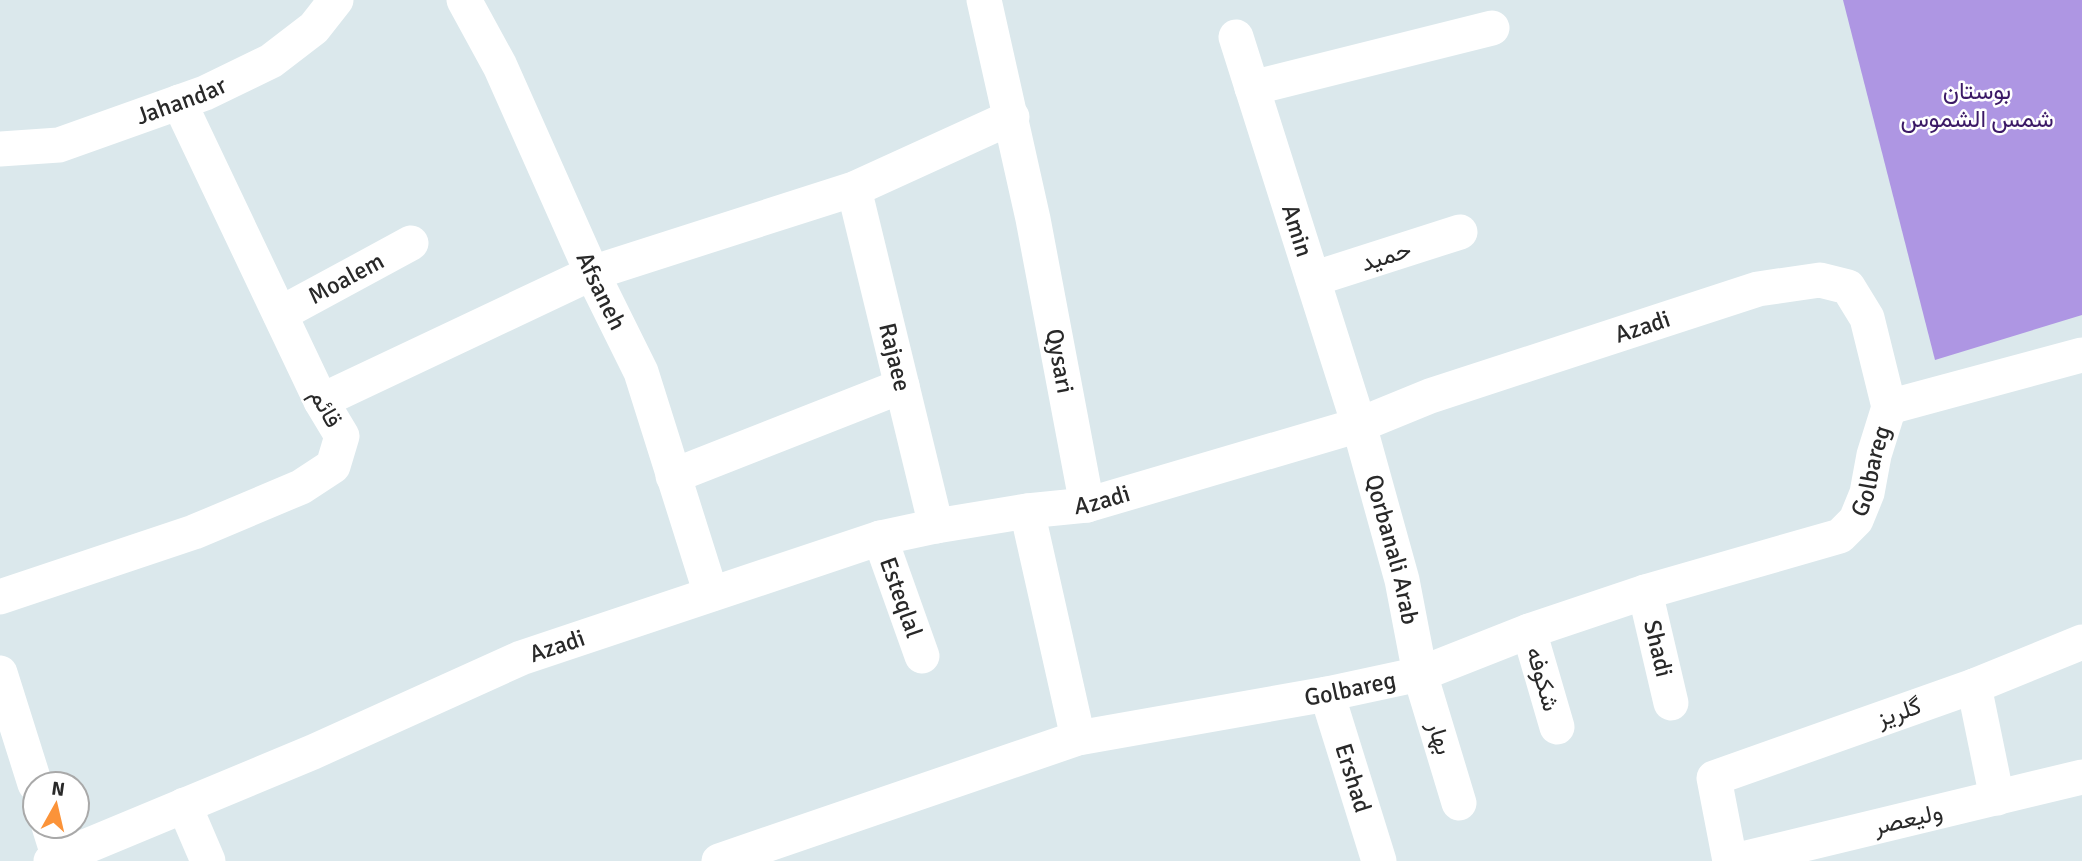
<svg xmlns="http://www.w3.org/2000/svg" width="2082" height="861" font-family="Signika,Vazirmatn,sans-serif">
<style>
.green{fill:#ae96e3}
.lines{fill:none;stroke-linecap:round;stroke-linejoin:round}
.minor{stroke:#fff;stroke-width:35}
.labels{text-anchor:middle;stroke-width:5;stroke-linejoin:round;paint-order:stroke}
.park-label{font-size:24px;fill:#3b1966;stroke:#fff}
.street-label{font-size:24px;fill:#292929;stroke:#fff}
</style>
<rect width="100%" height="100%" fill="#dbe8ec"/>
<!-- green -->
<path class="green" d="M1843 0H2082V315L1935 360Z"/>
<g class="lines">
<!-- minor -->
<g class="minor">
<path id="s1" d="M464 0 500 66 592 273 641 372 711 594"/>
<path id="s2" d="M984 0 1033 219 1087 505"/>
<path id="s3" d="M1236 37 1359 425 1402 580 1420 674 1459 803"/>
<path d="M1252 88 1492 28"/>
<path id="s4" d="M0 149 59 145 205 93 271 61 314 28 336 0"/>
<path id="s5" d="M854 189 936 526"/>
<path d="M1313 279 1460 232"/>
<path id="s6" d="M280 314 411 243"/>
<path d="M321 401 592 273 854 189 1012 117"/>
<path d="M673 476 902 386"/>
<path d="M1027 511 1078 738"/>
<path id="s7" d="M880 538 922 656"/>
<path id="s8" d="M1645 592 1671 703"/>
<path d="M0 597 194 532 301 487 333 466 342 436 321 401 179 102"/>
<path d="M1529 631 1557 727"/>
<path d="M0 673 35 784"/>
<path d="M1974 686 1997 798"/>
<path id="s9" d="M1327 694 1379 861"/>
<path d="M184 805 208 861"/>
<path d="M49 826 59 858"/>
<path id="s10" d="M51 861 313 752 521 658 880 538 936 526 1027 511 1087 505 1359 425 1430 396 1758 289 1820 280 1848 287 1867 318 1889 407 2082 355"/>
<path id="s11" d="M719 861 1078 738 1327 694 1420 674 1529 631 1645 592 1840 536 1856 520 1867 493 1874 455 1889 407"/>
<path d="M1730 861 1714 778 1974 686 2082 642"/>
<path d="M1734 861 2082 777"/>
</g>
</g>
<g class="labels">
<!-- park labels -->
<g class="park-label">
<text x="1977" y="99">بوستان<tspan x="1977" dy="28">شمس الشموس</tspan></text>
</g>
<!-- street labels -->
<g class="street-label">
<text dy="8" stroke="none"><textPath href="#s4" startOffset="189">Jahandar</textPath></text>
<text dy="8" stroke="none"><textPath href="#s3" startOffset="203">Amin</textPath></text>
<text transform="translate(1386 256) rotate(-18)" y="8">حمید</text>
<text dy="8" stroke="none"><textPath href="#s6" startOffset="75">Moalem</textPath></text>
<text dy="8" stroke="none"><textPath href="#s1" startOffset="322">Afsaneh</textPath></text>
<text dy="8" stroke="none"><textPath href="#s10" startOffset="1684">Azadi</textPath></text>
<text dy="8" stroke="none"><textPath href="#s5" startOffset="173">Rajaee</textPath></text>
<text dy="8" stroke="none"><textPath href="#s2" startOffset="369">Qysari</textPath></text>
<text transform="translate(326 408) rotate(61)" y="8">قائم</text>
<text dy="8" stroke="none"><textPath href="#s11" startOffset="1244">Golbareg</textPath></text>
<text dy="8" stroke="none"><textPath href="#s10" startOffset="1116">Azadi</textPath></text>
<text dy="8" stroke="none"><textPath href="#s3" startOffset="536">Qorbanali Arab</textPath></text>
<text dy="8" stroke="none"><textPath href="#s7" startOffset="63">Esteqlal</textPath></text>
<text dy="8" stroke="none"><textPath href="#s10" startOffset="550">Azadi</textPath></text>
<text dy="8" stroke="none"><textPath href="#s8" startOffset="58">Shadi</textPath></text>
<text transform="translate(1543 679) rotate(74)" y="8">شکوفه</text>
<text dy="8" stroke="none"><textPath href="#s11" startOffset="656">Golbareg</textPath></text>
<text transform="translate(1899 712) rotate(-19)" y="8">گلریز</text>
<text transform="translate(1440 738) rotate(73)" y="8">بهار</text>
<text dy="8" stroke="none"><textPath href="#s9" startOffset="88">Ershad</textPath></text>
<text transform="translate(1908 819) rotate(-13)" y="8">ولیعصر</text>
</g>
</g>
<!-- north arrow -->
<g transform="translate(56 805) rotate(8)"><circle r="33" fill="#ffffff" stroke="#a9a9a9" stroke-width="2"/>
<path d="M0-5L12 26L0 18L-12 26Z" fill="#fb9339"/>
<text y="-10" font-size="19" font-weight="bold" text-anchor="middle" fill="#292929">N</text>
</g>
</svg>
